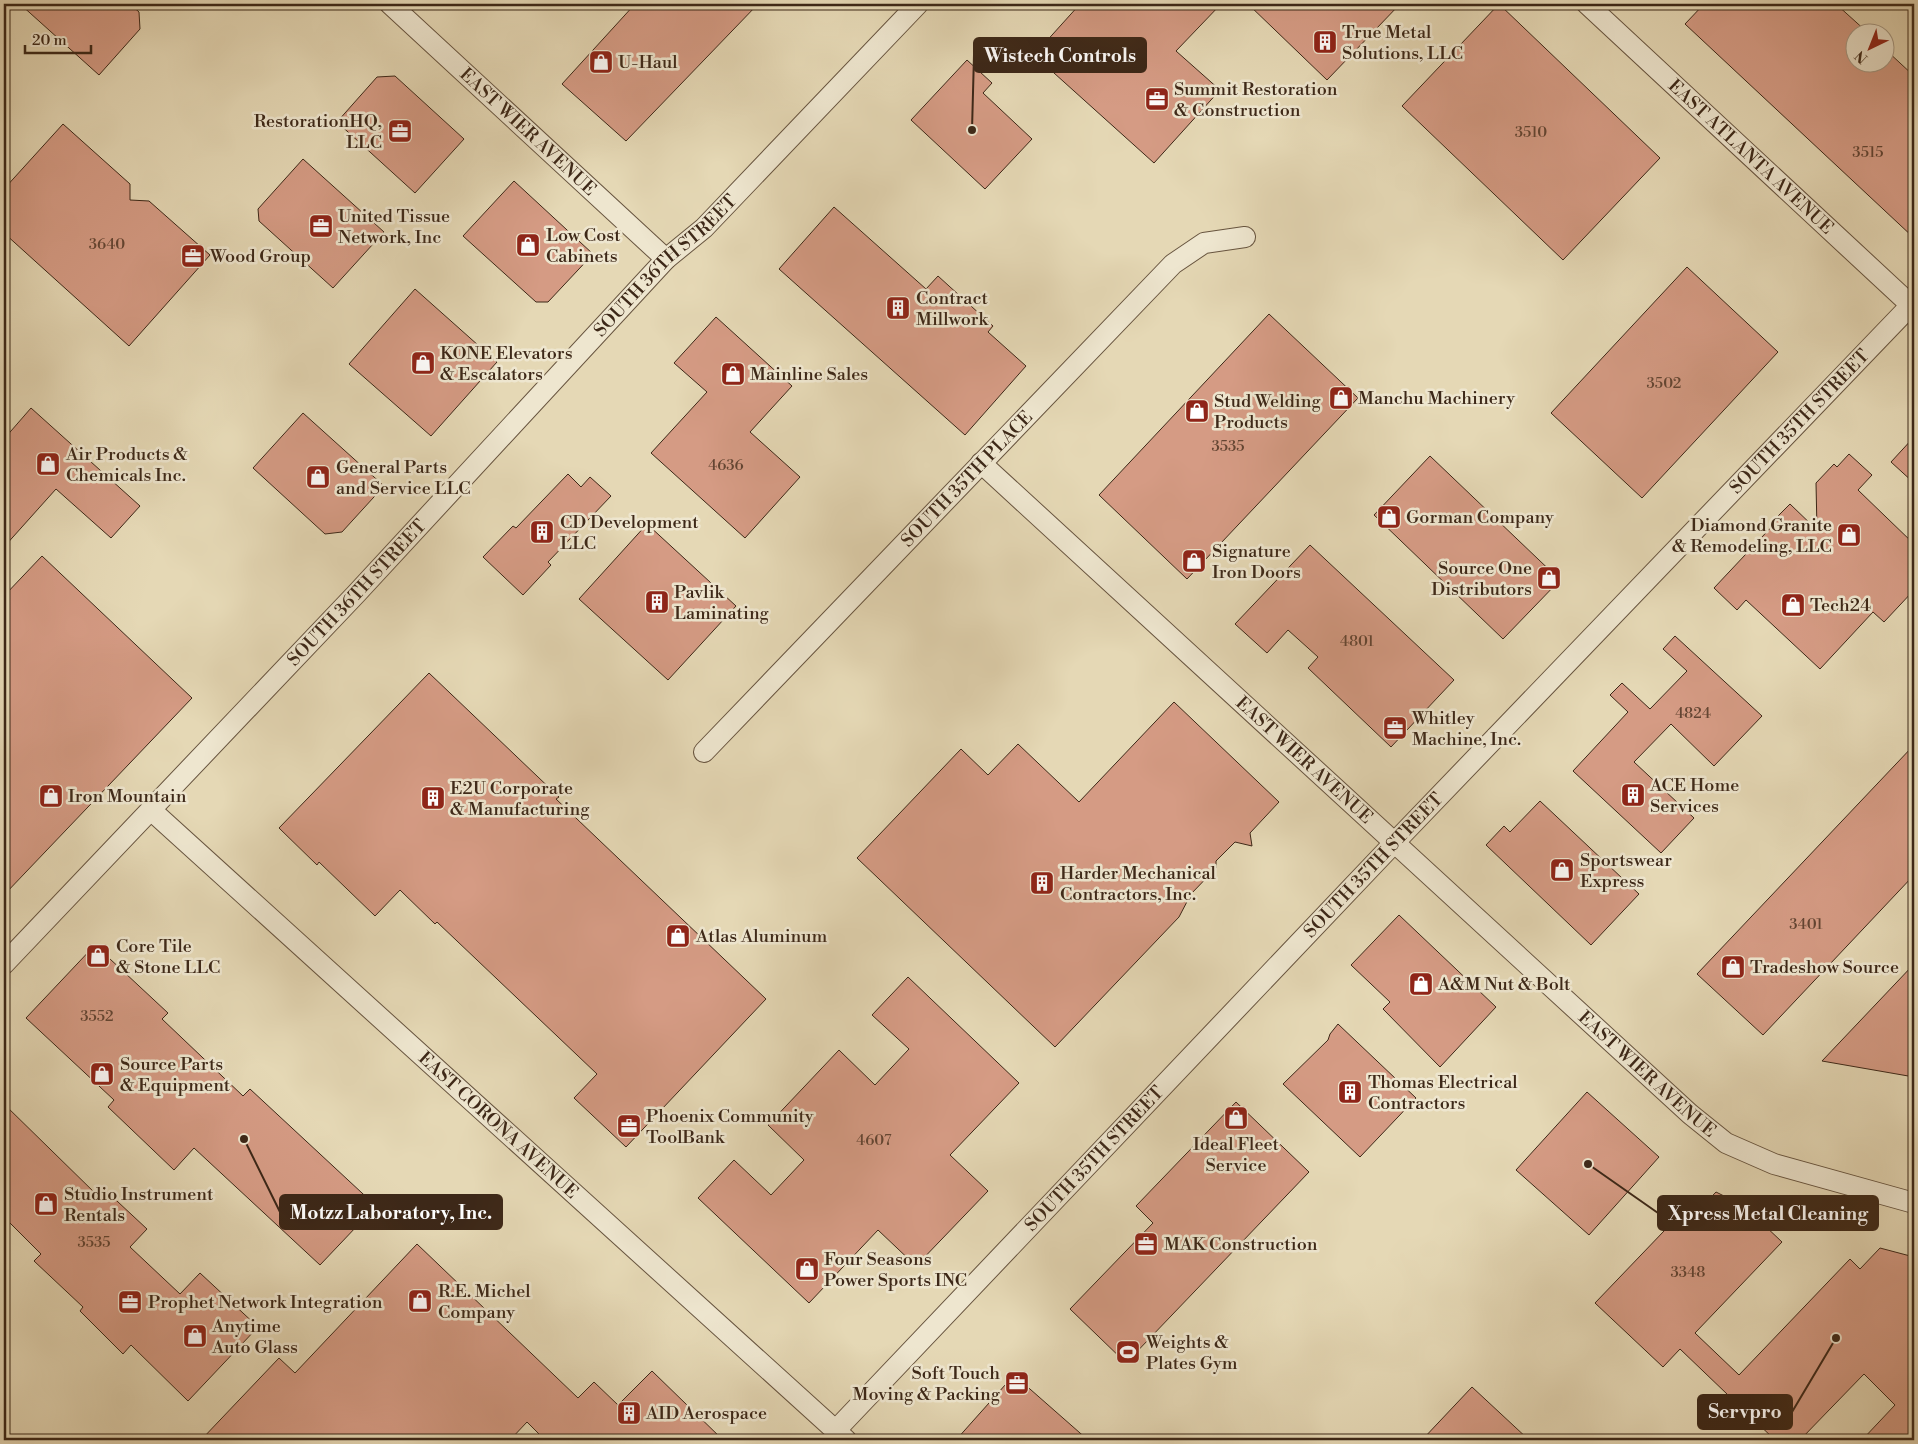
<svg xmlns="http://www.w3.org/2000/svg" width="1918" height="1444" font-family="'Libre Bodoni',serif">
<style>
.building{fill:#d59b84;stroke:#3d2818}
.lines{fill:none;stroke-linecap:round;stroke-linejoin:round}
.minor-casing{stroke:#67543f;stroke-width:22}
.minor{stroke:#eee6cf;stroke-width:20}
.labels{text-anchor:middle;stroke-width:5;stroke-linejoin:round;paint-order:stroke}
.number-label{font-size:15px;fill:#634533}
.poi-label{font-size:18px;fill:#3d2818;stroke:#eee6cf;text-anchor:start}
.street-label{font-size:18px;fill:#3d2818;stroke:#eee6cf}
.leader{fill:none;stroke:#3d2818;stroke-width:2}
.callout-dot{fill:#3d2818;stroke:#eee6cf;stroke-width:2}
.callout{fill:#3d2818;stroke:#3d2818;stroke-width:2}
.callout-label{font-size:19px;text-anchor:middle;font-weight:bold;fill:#fff}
</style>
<rect width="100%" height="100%" fill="#e5d8b5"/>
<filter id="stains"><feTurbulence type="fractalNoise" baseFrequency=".004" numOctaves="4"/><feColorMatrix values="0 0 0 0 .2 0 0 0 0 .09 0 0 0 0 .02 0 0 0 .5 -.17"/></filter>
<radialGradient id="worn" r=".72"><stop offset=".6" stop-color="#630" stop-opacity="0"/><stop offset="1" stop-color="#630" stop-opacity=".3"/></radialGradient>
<!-- building -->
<g class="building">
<path d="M20 4H130L139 12 140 29 99 75Z"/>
<path d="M635 4H758L626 141 562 84Z"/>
<path d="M1080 4H1221L1176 51 1220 90 1154 163 1034 55Z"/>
<path d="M1248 4H1400L1327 80Z"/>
<path d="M1499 4 1660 158 1563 260 1402 106Z"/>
<path d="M1704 4H1836L1867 32H1856V62H1886V50L1914 76V238L1685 24Z"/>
<path d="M967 60 992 83 983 93 1032 139 985 189 911 120Z"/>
<path d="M395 76 464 139 415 193 337 122 377 77Z"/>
<path d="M63 124 130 184V200L149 201 210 255 129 346 4 233V189Z"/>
<path d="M303 159 384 232 333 288 259 221 258 209Z"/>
<path d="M514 181 593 254 548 302H536L463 236Z"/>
<path d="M834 207 926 289 938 276 993 326 988 332 1026 366 965 435 779 269Z"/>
<path d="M1687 267 1778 352 1642 498 1551 413Z"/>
<path d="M415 289 497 362 431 436 349 364Z"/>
<path d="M1269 314 1358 398 1187 579 1099 495Z"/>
<path d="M716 317 792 386 750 432 800 477 745 538 651 453 707 392 674 363Z"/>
<path d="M31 408 140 506 111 538 56 489 4 547V439Z"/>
<path d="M303 413 384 486 342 532 325 534 253 468Z"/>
<path d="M1914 437V483L1891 462Z"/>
<path d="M1849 454 1872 475 1858 490 1914 544V590L1884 622 1873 612 1820 669 1746 600 1737 610 1714 588 1777 521 1775 519 1790 504 1817 530 1816 483 1834 464 1837 467Z"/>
<path d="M1430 456 1560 580 1503 639 1374 515Z"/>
<path d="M568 474 581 487 590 477 611 496 548 562 551 565 523 595 483 557 513 526 516 528Z"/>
<path d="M647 524 736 606 668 680 579 599Z"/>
<path d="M1310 545 1454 680 1391 747 1308 668 1318 657 1288 630 1267 653 1235 624Z"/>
<path d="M42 556 192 698 4 895V596Z"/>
<path d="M1675 636 1762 716 1714 766 1671 724 1634 762 1694 818 1661 853 1573 771 1628 712 1610 695 1622 683 1650 709 1687 671 1663 649Z"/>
<path d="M429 673 559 797 556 799 766 999 626 1147 574 1098 597 1074 437 922 435 924 400 890 375 916 319 862 317 865 279 828Z"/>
<path d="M1174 702 1279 802 1250 833 1252 846 1235 842 1216 861V868L1191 894 1179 917 1055 1047 857 858 961 749 988 775 1018 744 1079 802Z"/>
<path d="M1914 745V875L1763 1035 1697 974Z"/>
<path d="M1540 801 1639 894 1591 945 1486 845 1504 826 1510 832Z"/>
<path d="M1399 915 1496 1007 1440 1067 1383 1009 1390 1002 1351 965Z"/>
<path d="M95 945 168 1013 162 1019 243 1096 250 1089 376 1206 320 1265 194 1148 174 1170 108 1107 114 1100 26 1018Z"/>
<path d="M1914 964V1077L1822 1061Z"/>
<path d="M908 977 1019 1083 950 1155 988 1191 916 1266 878 1230 809 1303 698 1198 734 1160 771 1195 804 1160 768 1125 839 1050 875 1085 909 1049 872 1015Z"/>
<path d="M1338 1024 1416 1098 1360 1157 1283 1084 1328 1040 1330 1034Z"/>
<path d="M1587 1092 1659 1157 1589 1235 1516 1170Z"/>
<path d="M1236 1102 1309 1172 1126 1363 1070 1309 1153 1223 1136 1206Z"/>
<path d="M4 1104 97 1195 103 1188 147 1229 130 1247 180 1294 200 1273 258 1327 188 1401 131 1345 123 1354 80 1311 83 1307 34 1261 41 1254 4 1217Z"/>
<path d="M1716 1192 1744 1206 1782 1242 1695 1333 1739 1375 1850 1259 1860 1269 1880 1248 1914 1257V1440H1862L1895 1405 1864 1374 1800 1440H1775L1680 1349 1663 1367 1595 1303 1687 1207 1695 1214Z"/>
<path d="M417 1244 578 1398 594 1382 618 1405 652 1371 723 1440H545L527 1422 510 1440H201L279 1358 295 1373Z"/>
<path d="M1014 1375 1088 1440H956Z"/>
<path d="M1472 1387 1529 1440H1422Z"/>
</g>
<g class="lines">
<defs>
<g id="minor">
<path id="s1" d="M390 4 666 259"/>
<path id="s2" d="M1587 4 1914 308"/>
<path id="s3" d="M981 463 1690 1114 1726 1143 1774 1164 1914 1203"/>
<path id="s4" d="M704 752 1173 264 1204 243 1245 237"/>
<path id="s5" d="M151 810 846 1440"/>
<path id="s6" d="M4 964 356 594 666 259 704 228 918 4"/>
<path id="s7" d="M835 1431 1395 842 1914 302"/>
</g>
</defs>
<!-- minor casing -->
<use href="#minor" class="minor-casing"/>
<!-- minor -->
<use href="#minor" class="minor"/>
</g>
<!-- icons -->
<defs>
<symbol id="building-square" viewBox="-11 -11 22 22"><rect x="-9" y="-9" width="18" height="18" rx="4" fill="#8f2418" stroke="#eee6cf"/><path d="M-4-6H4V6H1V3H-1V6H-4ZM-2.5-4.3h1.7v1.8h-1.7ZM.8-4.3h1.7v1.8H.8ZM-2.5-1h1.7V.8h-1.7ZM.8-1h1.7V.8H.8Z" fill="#fff"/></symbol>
<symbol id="shop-square" viewBox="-11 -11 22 22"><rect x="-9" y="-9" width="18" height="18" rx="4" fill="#8f2418" stroke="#eee6cf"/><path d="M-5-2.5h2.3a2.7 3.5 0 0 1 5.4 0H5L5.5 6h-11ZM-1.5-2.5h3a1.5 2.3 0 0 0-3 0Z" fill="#fff"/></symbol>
<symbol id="office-square" viewBox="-11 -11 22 22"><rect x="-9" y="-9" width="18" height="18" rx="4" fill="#8f2418" stroke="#eee6cf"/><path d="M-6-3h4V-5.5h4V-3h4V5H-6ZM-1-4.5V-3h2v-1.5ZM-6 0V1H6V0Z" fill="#fff"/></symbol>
<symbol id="stadium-square" viewBox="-11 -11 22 22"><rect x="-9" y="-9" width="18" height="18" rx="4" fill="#8f2418" stroke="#eee6cf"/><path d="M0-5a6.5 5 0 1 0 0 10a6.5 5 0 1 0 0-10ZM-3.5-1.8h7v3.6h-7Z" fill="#fff"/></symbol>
</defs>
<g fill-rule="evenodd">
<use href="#building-square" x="1311" y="28" width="28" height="28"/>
<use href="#shop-square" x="587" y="48" width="28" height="28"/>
<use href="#office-square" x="1143" y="85" width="28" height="28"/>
<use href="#office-square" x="386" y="117" width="28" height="28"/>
<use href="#office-square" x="307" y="212" width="28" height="28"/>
<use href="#shop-square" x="514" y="231" width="28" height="28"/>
<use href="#office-square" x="179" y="242" width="28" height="28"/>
<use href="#building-square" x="884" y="294" width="28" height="28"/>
<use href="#shop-square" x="409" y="349" width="28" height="28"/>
<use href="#shop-square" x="719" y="360" width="28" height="28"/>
<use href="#shop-square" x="1327" y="384" width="28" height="28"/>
<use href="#shop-square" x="1183" y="397" width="28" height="28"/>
<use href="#shop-square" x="34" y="450" width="28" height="28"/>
<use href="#shop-square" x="304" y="463" width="28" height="28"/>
<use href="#shop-square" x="1375" y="503" width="28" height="28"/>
<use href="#building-square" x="528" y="518" width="28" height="28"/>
<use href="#shop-square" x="1835" y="521" width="28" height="28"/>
<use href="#shop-square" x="1180" y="547" width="28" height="28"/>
<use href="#shop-square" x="1535" y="564" width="28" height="28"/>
<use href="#building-square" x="643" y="588" width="28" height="28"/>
<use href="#shop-square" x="1779" y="591" width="28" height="28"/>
<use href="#office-square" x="1381" y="714" width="28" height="28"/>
<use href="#building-square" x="1619" y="781" width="28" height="28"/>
<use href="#shop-square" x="37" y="782" width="28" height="28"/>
<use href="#building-square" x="419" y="784" width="28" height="28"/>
<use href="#shop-square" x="1548" y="856" width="28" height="28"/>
<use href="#building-square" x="1028" y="869" width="28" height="28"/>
<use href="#shop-square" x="664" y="922" width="28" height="28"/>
<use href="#shop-square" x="84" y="942" width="28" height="28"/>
<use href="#shop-square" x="1719" y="953" width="28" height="28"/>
<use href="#shop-square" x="1407" y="970" width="28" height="28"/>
<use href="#shop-square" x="88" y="1060" width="28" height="28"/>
<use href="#building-square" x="1336" y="1078" width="28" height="28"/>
<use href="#shop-square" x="1222" y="1104" width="28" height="28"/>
<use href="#office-square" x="615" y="1112" width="28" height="28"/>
<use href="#shop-square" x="32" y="1190" width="28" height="28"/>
<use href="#office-square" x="1132" y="1230" width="28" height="28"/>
<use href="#shop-square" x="793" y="1255" width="28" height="28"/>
<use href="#shop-square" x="406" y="1287" width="28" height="28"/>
<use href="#office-square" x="116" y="1288" width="28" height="28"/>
<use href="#shop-square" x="181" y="1322" width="28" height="28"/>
<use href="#stadium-square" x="1114" y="1338" width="28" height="28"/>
<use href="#office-square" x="1003" y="1369" width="28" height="28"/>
<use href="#building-square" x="615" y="1399" width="28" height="28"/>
</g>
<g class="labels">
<!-- number labels -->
<g class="number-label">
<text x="1531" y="137">3510</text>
<text x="1868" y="157">3515</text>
<text x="107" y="249">3640</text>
<text x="1664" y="388">3502</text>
<text x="1228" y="451">3535</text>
<text x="726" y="470">4636</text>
<text x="1357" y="646">4801</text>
<text x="1693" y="718">4824</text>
<text x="1806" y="929">3401</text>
<text x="97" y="1021">3552</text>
<text x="874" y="1145">4607</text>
<text x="94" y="1247">3535</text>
<text x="1688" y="1277">3348</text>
</g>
<!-- poi labels -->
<g class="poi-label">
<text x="1342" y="38">True Metal<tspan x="1342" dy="21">Solutions, LLC</tspan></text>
<text x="618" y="68">U-Haul</text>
<text x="1174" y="95">Summit Restoration<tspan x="1174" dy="21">&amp; Construction</tspan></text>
<text x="382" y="127" text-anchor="end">RestorationHQ,<tspan x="382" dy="21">LLC</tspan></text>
<text x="338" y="222">United Tissue<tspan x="338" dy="21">Network, Inc</tspan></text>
<text x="546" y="241">Low Cost<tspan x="546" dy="21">Cabinets</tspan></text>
<text x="210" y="262">Wood Group</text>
<text x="916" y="304">Contract<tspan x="916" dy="21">Millwork</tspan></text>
<text x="440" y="359">KONE Elevators<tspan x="440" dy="21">&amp; Escalators</tspan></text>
<text x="750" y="380">Mainline Sales</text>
<text x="1358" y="404">Manchu Machinery</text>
<text x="1214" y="407">Stud Welding<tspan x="1214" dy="21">Products</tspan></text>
<text x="66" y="460">Air Products &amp;<tspan x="66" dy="21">Chemicals Inc.</tspan></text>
<text x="336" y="473">General Parts<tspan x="336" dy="21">and Service LLC</tspan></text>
<text x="1406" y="523">Gorman Company</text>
<text x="560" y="528">CD Development<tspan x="560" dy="21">LLC</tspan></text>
<text x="1832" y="531" text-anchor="end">Diamond Granite<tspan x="1832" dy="21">&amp; Remodeling, LLC</tspan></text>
<text x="1212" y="557">Signature<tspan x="1212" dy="21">Iron Doors</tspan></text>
<text x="1532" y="574" text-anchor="end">Source One<tspan x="1532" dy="21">Distributors</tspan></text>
<text x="674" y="598">Pavlik<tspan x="674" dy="21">Laminating</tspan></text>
<text x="1810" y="611">Tech24</text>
<text x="1412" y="724">Whitley<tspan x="1412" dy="21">Machine, Inc.</tspan></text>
<text x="1650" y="791">ACE Home<tspan x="1650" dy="21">Services</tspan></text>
<text x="450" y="794">E2U Corporate<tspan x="450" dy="21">&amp; Manufacturing</tspan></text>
<text x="68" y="802">Iron Mountain</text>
<text x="1580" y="866">Sportswear<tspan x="1580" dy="21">Express</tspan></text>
<text x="1060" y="879">Harder Mechanical<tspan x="1060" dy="21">Contractors, Inc.</tspan></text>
<text x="696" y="942">Atlas Aluminum</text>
<text x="116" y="952">Core Tile<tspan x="116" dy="21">&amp; Stone LLC</tspan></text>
<text x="1750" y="973">Tradeshow Source</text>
<text x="1438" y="990">A&amp;M Nut &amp; Bolt</text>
<text x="120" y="1070">Source Parts<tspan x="120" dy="21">&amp; Equipment</tspan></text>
<text x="1368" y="1088">Thomas Electrical<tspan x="1368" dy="21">Contractors</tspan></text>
<text x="646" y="1122">Phoenix Community<tspan x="646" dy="21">ToolBank</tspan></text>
<text x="1236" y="1150" text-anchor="middle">Ideal Fleet<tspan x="1236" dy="21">Service</tspan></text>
<text x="64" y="1200">Studio Instrument<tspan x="64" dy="21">Rentals</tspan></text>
<text x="1164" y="1250">MAK Construction</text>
<text x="824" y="1265">Four Seasons<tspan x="824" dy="21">Power Sports INC</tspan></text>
<text x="438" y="1297">R.E. Michel<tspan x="438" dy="21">Company</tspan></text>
<text x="148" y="1308">Prophet Network Integration</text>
<text x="212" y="1332">Anytime<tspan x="212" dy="21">Auto Glass</tspan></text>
<text x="1146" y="1348">Weights &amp;<tspan x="1146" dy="21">Plates Gym</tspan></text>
<text x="1000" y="1379" text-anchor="end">Soft Touch<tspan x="1000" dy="21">Moving &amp; Packing</tspan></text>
<text x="646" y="1419">AID Aerospace</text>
</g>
<!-- street labels -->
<g class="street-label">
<text dy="6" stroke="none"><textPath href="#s1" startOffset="188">EAST WIER AVENUE</textPath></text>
<text dy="6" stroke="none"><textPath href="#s2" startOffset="224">EAST ATLANTA AVENUE</textPath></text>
<text dy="6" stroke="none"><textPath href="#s6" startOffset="962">SOUTH 36TH STREET</textPath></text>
<text dy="6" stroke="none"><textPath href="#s7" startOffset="1396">SOUTH 35TH STREET</textPath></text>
<text dy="6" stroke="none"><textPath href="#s4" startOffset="379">SOUTH 35TH PLACE</textPath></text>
<text dy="6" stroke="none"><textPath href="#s6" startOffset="512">SOUTH 36TH STREET</textPath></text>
<text dy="6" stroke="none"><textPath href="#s3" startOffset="439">EAST WIER AVENUE</textPath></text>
<text dy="6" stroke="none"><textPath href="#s7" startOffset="781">SOUTH 35TH STREET</textPath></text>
<text dy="6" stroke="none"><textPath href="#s3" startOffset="904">EAST WIER AVENUE</textPath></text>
<text dy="6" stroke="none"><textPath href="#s5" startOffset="469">EAST CORONA AVENUE</textPath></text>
<text dy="6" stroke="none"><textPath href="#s7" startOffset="376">SOUTH 35TH STREET</textPath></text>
</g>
</g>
<!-- callouts -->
<path class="leader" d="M972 130L974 55M244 1139L280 1212M1588 1164L1658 1213M1836 1338L1792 1412"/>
<g class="callout-dot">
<circle cx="972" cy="130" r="5"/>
<circle cx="244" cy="1139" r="5"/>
<circle cx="1588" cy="1164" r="5"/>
<circle cx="1836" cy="1338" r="5"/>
</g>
<g class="callout">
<rect x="974" y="38" width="172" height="34" rx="5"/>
<rect x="280" y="1195" width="222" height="34" rx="5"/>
<rect x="1658" y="1196" width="220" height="34" rx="5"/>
<rect x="1698" y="1395" width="94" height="34" rx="5"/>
</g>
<g class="callout-label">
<text x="1060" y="62">Wistech Controls</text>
<text x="391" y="1219">Motzz Laboratory, Inc.</text>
<text x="1768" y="1220">Xpress Metal Cleaning</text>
<text x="1745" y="1418">Servpro</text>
</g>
<!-- margin -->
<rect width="1918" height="1444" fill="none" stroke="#e5d8b5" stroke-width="20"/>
<rect x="5" y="5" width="1908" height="1434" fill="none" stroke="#3d2818" stroke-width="2.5"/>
<rect x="10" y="10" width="1898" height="1424" fill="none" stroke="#3d2818"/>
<!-- north arrow -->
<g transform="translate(1870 48) rotate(223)"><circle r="24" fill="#eee6cf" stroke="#a79a86"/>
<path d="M0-4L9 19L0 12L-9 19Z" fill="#8f2418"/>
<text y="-8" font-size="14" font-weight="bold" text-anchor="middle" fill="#3d2818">N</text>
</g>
<!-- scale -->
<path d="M25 45v8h66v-8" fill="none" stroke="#3d2818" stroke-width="2.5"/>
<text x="32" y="45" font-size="15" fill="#3d2818" stroke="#eee6cf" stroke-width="4" paint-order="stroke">20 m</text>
<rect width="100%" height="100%" filter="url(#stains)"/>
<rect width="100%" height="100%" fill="url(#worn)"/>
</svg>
